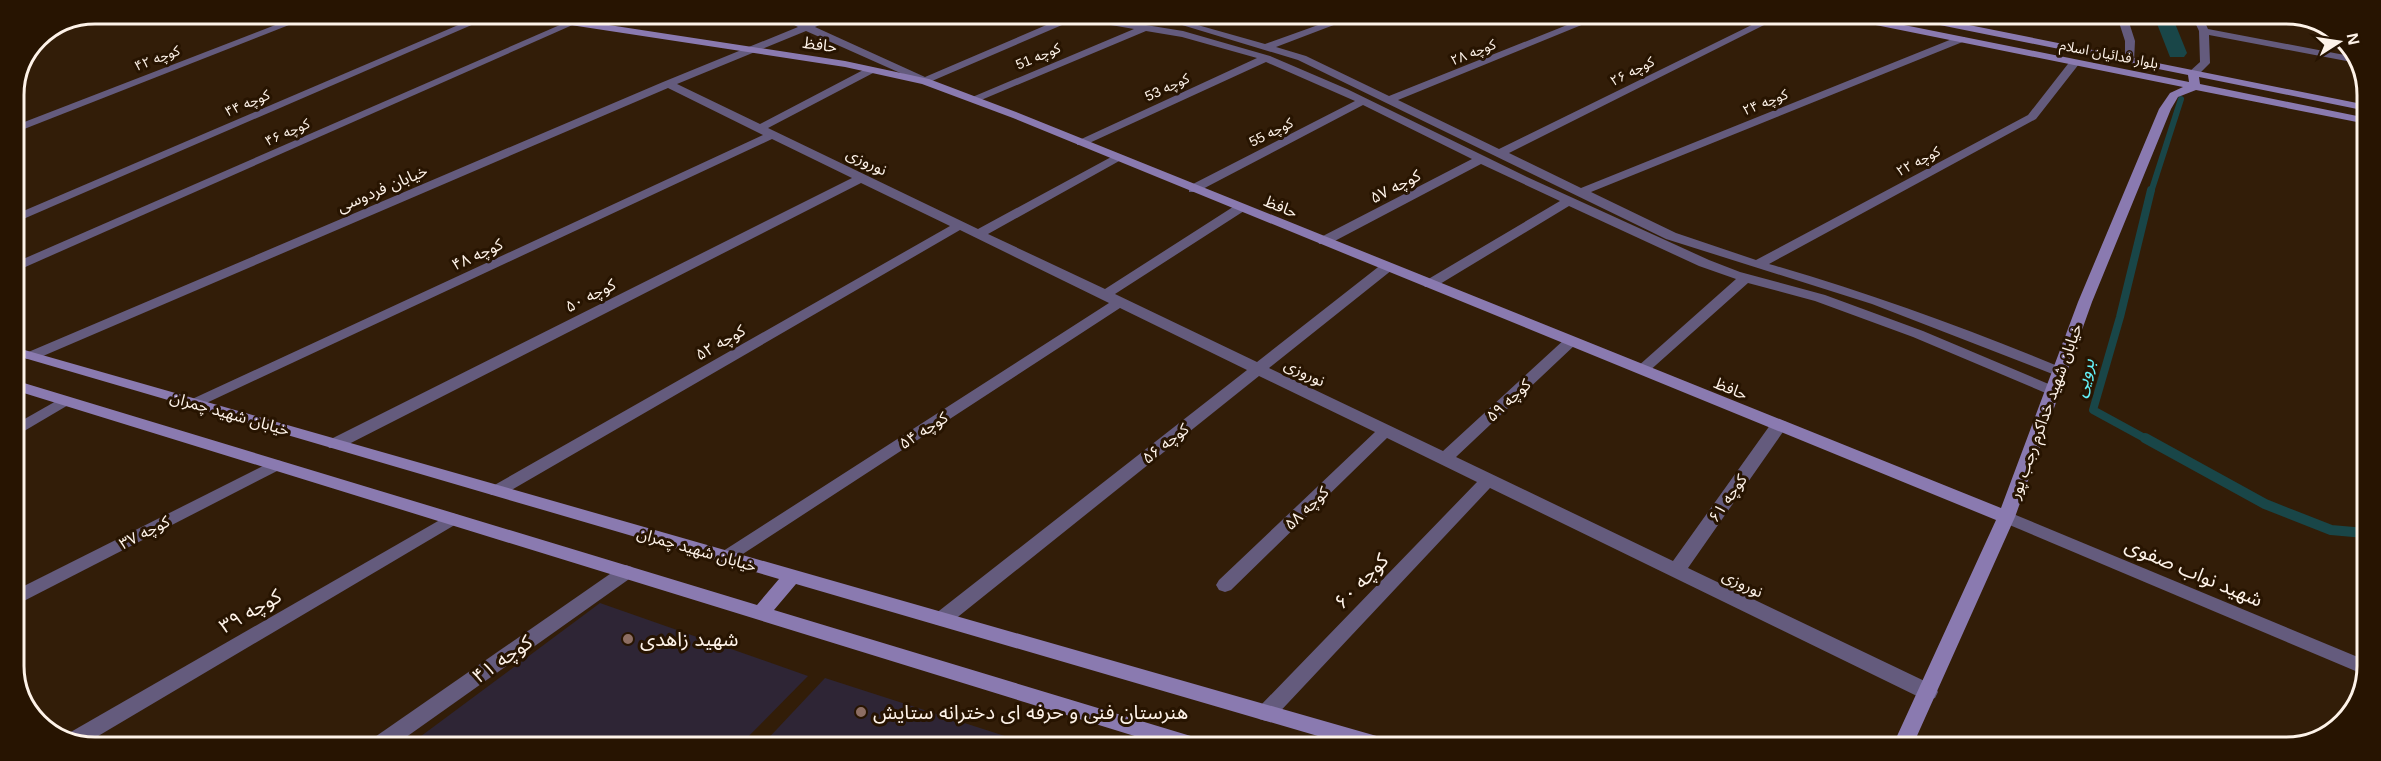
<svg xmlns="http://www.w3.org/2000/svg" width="2381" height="761" font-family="Arial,'Noto Sans Arabic',sans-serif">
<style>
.education{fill:#2e2535}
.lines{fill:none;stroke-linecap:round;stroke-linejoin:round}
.stream-far2{stroke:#194648;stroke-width:6}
.stream-far1{stroke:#194648;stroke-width:8}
.stream{stroke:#194648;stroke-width:10}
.canal{fill:#194648;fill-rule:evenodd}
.street{fill:#645b7d;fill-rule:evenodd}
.secondary{fill:#8a7ab0;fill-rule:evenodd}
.education-dot{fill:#8d6e63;stroke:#271401;stroke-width:2}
.labels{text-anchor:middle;stroke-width:6;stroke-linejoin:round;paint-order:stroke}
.far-street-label{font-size:14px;fill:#fef3e9;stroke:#271401}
.street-label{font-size:16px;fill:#fef3e9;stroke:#271401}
.water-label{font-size:18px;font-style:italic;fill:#64f2f9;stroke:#271401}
.near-street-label{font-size:20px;fill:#fef3e9;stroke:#271401}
.near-poi-label{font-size:20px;fill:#fef3e9;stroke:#271401;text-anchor:start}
.rim{fill:none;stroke:#fef3e9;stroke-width:3}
</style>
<rect width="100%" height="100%" fill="#321d08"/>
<!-- education -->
<g class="education">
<path d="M600 603 808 676 740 745H409Z"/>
<path d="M825 678 1036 746H761Z"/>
</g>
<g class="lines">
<!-- stream-far2 -->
<path class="stream-far2" d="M2151 192 2181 99"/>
<!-- stream-far1 -->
<path class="stream-far1" d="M2148 440 2093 410 2120 317 2151 190"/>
<!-- stream -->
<path class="stream" d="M2145 438 2265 504 2331 530 2365 533"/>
<!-- canal -->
<path class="canal" d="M2154 16H2172L2187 53 2184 57H2170Z"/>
<!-- street -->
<g class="street">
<path d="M304 14H317L14 133V126Z"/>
<path d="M484 14H497L14 223V215Z"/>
<path d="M773 14H787L807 23 829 14H843L815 27 925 77 1065 17 1063 15H1084L1183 31 1270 56 1347 89 1527 177 1709 260 1740 272 1825 295 1923 331 2058 388 2061 391 2058 394H2048L1913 337 1815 301 1748 283 1647 373H1637L1635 370 1637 367 1736 279 1699 266 1569 206 1435 287H1425L1423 284 1425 281 1560 201 1481 164 1329 244H1319L1318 241 1319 238 1472 159 1363 105 1197 192H1189V186L1355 101 1266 62 1085 145H1077V141L1257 58 1182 37 1146 31 974 103 969 100 970 98 1134 29 1076 19 925 84 806 31 677 84 760 124 867 68H875V72L768 128 978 229 1113 156H1121V160L988 234 1105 289 1236 205H1244L1246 208 1244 211 1115 294 1257 362 1382 264H1392L1394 267 1392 270 1269 368 1443 451 1566 338H1576L1578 341 1576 344 1456 457 1673 561 1773 421H1785L1787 425 1785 429 1688 568 1935 686 1938 692 1935 698 1928 700 1921 698 1490 488 1273 719 1266 721 1259 719 1256 713 1259 707 1477 482 1387 438 1231 590 1225 592 1219 590 1216 585 1219 580 1375 432 1259 376 949 624 942 626 935 624 933 619 935 614 1247 370 1120 308 732 561 726 563 720 561 717 557 720 553 1109 303 960 230 503 495H491L489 491 491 487 950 226 861 183 341 448H329L327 444 329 440 852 178 772 139 200 406H190L187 403 190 400 763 135 668 88 36 359H26L24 356 26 353 663 82 798 27Z"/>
<path d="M1346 15H1360L1276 47 1306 56 1389 96 1592 15H1606L1398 100 1499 149 1770 16H1782L1509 153 1581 188 1957 37H1965V41L1591 192 1676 233 1756 260 2028 115 2071 60H2079V64L2036 119 1769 264C1870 293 1968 329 2065 369L2067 372 2065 375H2055L1872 304 1666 239 1298 60 1182 25 1187 22 1265 44Z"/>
<path d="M1957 16H1967L1957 27H1951L1949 25Z"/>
<path d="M2117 16H2127L2135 41 2134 62 2125 60V41Z"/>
<path d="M2192 16H2202L2208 29 2355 57 2357 63 2209 35 2210 63 2197 76H2189V72L2200 62 2199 31Z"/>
<path d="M569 21 577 23 14 272V263Z"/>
<path d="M65 396 70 398 73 401 70 404 14 437V425Z"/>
<path d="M275 460 281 461 283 465 281 469 14 606V591Z"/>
<path d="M2006 511 2365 660V675L2000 521 1997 517 2000 513Z"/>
<path d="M452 513 458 515 461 519 458 523 83 745H74L62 737Z"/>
<path d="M626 565 632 567 635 572 632 577 395 745H369L372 739 620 567Z"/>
</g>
<!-- secondary -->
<g class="secondary">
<path d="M98 14H111L47 37H39Z"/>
<path d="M513 14H537L845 61 929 79 1021 114 2001 508 2078 302 2159 109 2170 93 2183 87 1846 19 1841 16H1859L2189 82 2188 75 1910 19 1905 16H1924L2367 105V111L2199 77 2200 84 2367 118V124L2196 90 2178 97 2171 109 2092 302 2015 517 1912 747H1892L1996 520 1013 118 922 84 845 67 518 17Z"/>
<path d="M14 347 1380 737 1387 740 1390 746H1352L796 584 774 610 1194 737 1201 740 1204 746H1167L14 390V380L757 605 779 579 14 355Z"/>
</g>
</g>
<!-- markers -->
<g class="education-dot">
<circle cx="628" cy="639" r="6"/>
<circle cx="861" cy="712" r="6"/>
</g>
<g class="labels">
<!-- far-street labels -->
<g class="far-street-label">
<text transform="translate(1473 52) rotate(-22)" y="5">کوچه ۲۸</text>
<text transform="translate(2109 54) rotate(11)" y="5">بلوار فدائیان اسلام</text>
<text transform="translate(1038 56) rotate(-23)" y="5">کوچه 51</text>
<text transform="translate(157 58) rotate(-21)" y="5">کوچه ۴۲</text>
<text transform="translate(1632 71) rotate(-27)" y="5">کوچه ۲۶</text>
<text transform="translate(1167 87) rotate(-25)" y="5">کوچه 53</text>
<text transform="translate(1765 102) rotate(-22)" y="5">کوچه ۲۴</text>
<text transform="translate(247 103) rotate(-23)" y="5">کوچه ۴۴</text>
<text transform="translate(287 132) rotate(-24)" y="5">کوچه ۴۶</text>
<text transform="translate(1271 132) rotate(-27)" y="5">کوچه 55</text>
<text transform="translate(1918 161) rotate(-28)" y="5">کوچه ۲۲</text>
</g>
<!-- street labels -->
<g class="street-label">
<text transform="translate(820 44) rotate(8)" y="6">حافظ</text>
<text transform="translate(867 161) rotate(26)" y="6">نوروزی</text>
<text transform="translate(1395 186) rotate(-27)" y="6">کوچه ۵۷</text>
<text transform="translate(382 188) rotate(-23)" y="6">خیابان فردوسی</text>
<text transform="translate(1281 206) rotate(22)" y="6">حافظ</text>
<text transform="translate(477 254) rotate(-25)" y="6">کوچه ۴۸</text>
<text transform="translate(590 295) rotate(-27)" y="6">کوچه ۵۰</text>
<text transform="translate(720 342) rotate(-30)" y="6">کوچه ۵۲</text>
<text transform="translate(1305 372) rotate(26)" y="6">نوروزی</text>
<text transform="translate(1731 388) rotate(22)" y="6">حافظ</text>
<text transform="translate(1508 400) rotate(-43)" y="6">کوچه ۵۹</text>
<text transform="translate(2045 411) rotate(-70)" y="6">خیابان شهید خداکرم رجب پور</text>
<text transform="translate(230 413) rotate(16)" y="6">خیابان شهید چمران</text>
<text transform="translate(923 430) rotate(-33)" y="6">کوچه ۵۴</text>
<text transform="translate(1165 443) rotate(-38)" y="6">کوچه ۵۶</text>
<text transform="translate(1727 498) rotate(-55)" y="6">کوچه ۶۱</text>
<text transform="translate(1306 508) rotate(-44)" y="6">کوچه ۵۸</text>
<text transform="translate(144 532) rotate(-27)" y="6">کوچه ۳۷</text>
<text transform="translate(697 549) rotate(16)" y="6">خیابان شهید چمران</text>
<text transform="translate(1743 583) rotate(26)" y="6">نوروزی</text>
</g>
<!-- water labels -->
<g class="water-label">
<text transform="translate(2084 378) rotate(-75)" y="6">برویی</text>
</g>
<!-- near-street labels -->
<g class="near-street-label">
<text transform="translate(2194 572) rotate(23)" y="7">شهید نواب صفوی</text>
<text transform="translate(1361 581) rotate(-46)" y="7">کوچه ۶۰</text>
<text transform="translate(250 611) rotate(-30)" y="7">کوچه ۳۹</text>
<text transform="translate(502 659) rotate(-35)" y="7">کوچه ۴۱</text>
</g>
<!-- near-poi labels -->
<g class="near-poi-label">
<text x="640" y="646">شهید زاهدی</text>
<text x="873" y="719">هنرستان فنی و حرفه ای دخترانه ستایش</text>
</g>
</g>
<!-- crop -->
<path d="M0 0H2381V761H0ZM95 24H2286A71 71 0 0 1 2357 95V666A71 71 0 0 1 2286 737H95A71 71 0 0 1 24 666V95A71 71 0 0 1 95 24Z" fill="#271401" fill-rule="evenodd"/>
<path class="rim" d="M95 24H2286A71 71 0 0 1 2357 95V666A71 71 0 0 1 2286 737H95A71 71 0 0 1 24 666V95A71 71 0 0 1 95 24Z"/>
<!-- north arrow -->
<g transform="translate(2339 42) rotate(78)" stroke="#271401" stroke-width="4.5" paint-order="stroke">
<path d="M0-4.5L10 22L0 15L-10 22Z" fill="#fef3e9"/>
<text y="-9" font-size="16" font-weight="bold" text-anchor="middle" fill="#fef3e9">N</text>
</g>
</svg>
